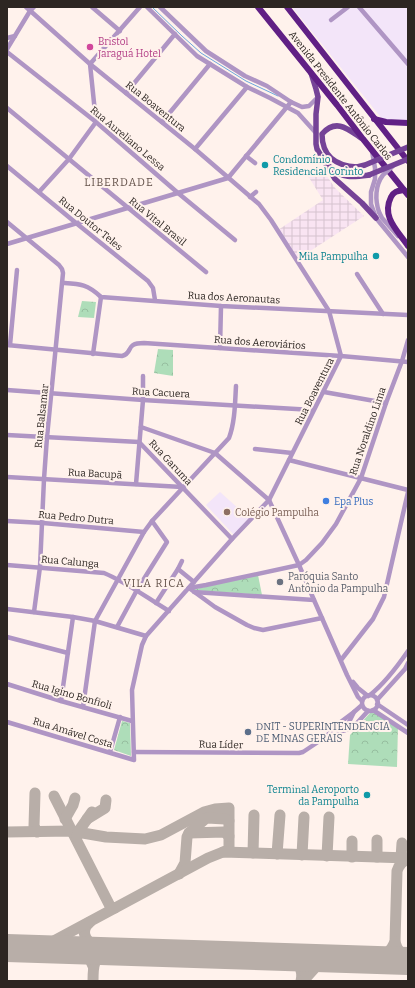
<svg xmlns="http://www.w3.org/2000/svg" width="415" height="988" font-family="Bitter,serif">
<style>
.industrial{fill:url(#industrial-grid)}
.education{fill:#f3e5f9}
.park{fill:url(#park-crowns)}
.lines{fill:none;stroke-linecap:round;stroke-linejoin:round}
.stream{stroke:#6ba8de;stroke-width:1}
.taxiway{stroke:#b8aea8;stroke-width:11}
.runway{stroke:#b8aea8;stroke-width:28}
.minor{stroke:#af95c4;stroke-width:4.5}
.major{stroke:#754397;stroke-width:5.5}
.highway{stroke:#602085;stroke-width:6}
.minor-bridge{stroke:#af95c4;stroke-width:4.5}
.major-bridge{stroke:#754397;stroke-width:5.5}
.hotel-dot{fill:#d1479c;stroke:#fff2ec;stroke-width:1.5}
.culture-dot{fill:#0f9aa8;stroke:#fff2ec;stroke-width:1.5}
.shop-dot{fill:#3f7fe0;stroke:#fff2ec;stroke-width:1.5}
.education-dot{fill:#8d6e63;stroke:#fff2ec;stroke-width:1.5}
.worship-dot{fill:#6b7280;stroke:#fff2ec;stroke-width:1.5}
.service-dot{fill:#5c6f8a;stroke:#fff2ec;stroke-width:1.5}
.labels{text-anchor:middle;stroke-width:4;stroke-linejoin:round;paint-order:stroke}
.hotel-label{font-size:10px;fill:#b23c85;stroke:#fff2ec;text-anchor:start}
.street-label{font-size:10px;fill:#2d2622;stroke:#fff2ec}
.culture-label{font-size:10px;fill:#0d838f;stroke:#fff2ec;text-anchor:end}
.shop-label{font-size:10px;fill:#366cbe;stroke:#fff2ec;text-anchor:start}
.education-label{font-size:10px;fill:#785e54;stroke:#fff2ec;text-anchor:start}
.worship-label{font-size:10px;fill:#5b616d;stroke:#fff2ec;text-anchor:start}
.service-label{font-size:10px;fill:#4e5e75;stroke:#fff2ec;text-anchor:start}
.neighbourhood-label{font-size:11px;letter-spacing:1px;fill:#64524a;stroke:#fff2ec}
</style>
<defs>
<pattern id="industrial-grid" width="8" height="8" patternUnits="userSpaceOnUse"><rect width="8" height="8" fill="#f9e4f2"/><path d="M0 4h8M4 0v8" fill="none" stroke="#d6c3cf"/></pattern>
<pattern id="park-crowns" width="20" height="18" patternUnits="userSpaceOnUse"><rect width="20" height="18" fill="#aeddb9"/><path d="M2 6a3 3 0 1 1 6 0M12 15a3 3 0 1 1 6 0" fill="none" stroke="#96be9f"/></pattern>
</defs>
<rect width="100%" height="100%" fill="#fff2ec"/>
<!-- industrial -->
<path class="industrial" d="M321 167 335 188 364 216 298 259 278 230 323 200 308 176Z"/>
<!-- education -->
<g class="education">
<path d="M292 7H408V122L383 120Z"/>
<path d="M220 492 249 518 234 535 206 505Z"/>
</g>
<!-- park -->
<g class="park">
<path d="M82 301 96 302 94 318 78 317Z"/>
<path d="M158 349 173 350V376L154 373Z"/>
<path d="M258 575 262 595 191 590Z"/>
<path d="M377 712 398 726 397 767 348 764 350 735 370 713Z"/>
<path d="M122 721 130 723 131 756 114 750Z"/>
</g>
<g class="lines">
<!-- stream -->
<path class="stream" d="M152 7 182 36 201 53 246 81 278 96"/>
<!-- taxiway -->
<g class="taxiway">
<path d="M35 793 34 826 37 832"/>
<path d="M54 796 110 906 115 908"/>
<path d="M65 819 73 805 75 798"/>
<path d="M87 819 105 808 106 800"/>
<path d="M7 832 71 831 106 837 145 839 161 835 204 812 215 809 229 808V848L228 850 223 852"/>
<path d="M189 833 224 832 229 836"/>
<path d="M77 837 78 832 92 812"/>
<path d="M253 853 254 815"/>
<path d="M277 854 280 815"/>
<path d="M302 855 304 817"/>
<path d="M327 856 329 817"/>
<path d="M352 857V841"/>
<path d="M377 857V840"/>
<path d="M401 858 402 843"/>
<path d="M408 859C402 861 399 865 397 871L395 942C397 950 401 955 408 960"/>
<path d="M179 874 185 863 187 837 189 833 205 819 207 818 225 819 229 821"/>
<path d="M90 922C77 933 89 944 100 951"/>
<path d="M31 949 48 944 208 858 223 852 408 858"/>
<path d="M76 950C85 953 90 957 93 966"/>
<path d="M287 957C298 961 304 969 301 981"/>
<path d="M378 960C386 955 391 951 395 942"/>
<path d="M93 981C93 965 93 958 109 951"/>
<path d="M303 981 321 961 329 958"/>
</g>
<!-- runway -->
<path class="runway" d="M7 948 408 961"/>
<!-- minor -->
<g class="minor">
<path d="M92 7 120 31"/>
<path d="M147 7 197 56 247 87 270 98 298 113 316 133"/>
<path d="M160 7 206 51 245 76 267 86 291 102 302 107 309 106 318 97"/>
<path d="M359 7 408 64"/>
<path d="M331 20 348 7"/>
<path d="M7 38 15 36"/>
<path d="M7 49 30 11 34 7"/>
<path d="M7 52 96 122 178 193 235 240"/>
<path d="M126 93 175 34"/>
<path d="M7 108 206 272"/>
<path d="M162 122 210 64"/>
<path d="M195 149 247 87"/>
<path d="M372 151 375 168V179L371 192V204L376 218 408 257"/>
<path d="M246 156 255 163"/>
<path d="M7 166 76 223 148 281 153 288 155 300"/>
<path d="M39 192 69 159 96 122 90 64 140 7"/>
<path d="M250 197 256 192"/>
<path d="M379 212 382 218 398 236"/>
<path d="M7 222 59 265 62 269 63 273 47 437 44 479 40 567 34 612"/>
<path d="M7 244 228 178 291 102"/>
<path d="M357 274 383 314"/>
<path d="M63 283C80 284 87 284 101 297L221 306 408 315"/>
<path d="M7 345 122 356C134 353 124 343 144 343L341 356 408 362"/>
<path d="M10 345 17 270"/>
<path d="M220 348 221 306"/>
<path d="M93 354 101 297"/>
<path d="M7 390 143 400 313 410"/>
<path d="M324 392 386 403"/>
<path d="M141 427 215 453 269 500 299 565 314 600 347 675 358 697 362 701"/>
<path d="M7 435 139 442 232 539"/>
<path d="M255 449 292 453"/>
<path d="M289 460 408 490"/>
<path d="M7 477 182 487"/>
<path d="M136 484 143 400V376"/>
<path d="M7 521 43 523 144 532"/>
<path d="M7 565 104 573C128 583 147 598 169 611"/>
<path d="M178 569 194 582"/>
<path d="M189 588 206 585 299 565 306 560 322 543 336 524 361 478 386 403 402 361 408 340"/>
<path d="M189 588 215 607 247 625 254 628 263 630 322 618"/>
<path d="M194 592 314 600"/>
<path d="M156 603 178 569 182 561"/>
<path d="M7 609 73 617 95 621 146 636"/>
<path d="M117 627 137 590 167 542 152 521"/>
<path d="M7 637 68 653"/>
<path d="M341 660 373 619 384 597 408 492"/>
<path d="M353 682 358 688 368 696"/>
<path d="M7 684 61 701 132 721"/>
<path d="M370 695C385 683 397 667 408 651"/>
<circle cx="370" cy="703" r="8"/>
<path d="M377 700 405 669 408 663"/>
<path d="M61 701 73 617"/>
<path d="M377 704 408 725"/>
<path d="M83 707 95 621 144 532 152 521 229 438C235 422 235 403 236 386"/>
<path d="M373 710 408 733"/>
<path d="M7 722 134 760 132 690 142 645 146 636 232 539 269 500 341 356 329 311 271 220 259 204 195 149 90 64 26 7"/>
<path d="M345 730 354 712 362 705"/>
<path d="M327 736 334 727 354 712"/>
<path d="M110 752 120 717"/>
<path d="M134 752 299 753 303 752 327 736 351 728 357 723 368 711"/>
</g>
<!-- major -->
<g class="major">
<path d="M311 73 316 89 318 97 316 114V144L317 149 335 179 362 203 376 218"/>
<path d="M330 167C342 179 354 177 369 175"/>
<path d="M357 167C336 166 322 156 322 134 336 118 348 129 361 138"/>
</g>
<!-- highway -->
<g class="highway">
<path d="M258 7 337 105 363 139 408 195"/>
<path d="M287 7 408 161"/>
<path d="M374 119 386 122 408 123"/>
<path d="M404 190C398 191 394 191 391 197 381 217 398 231 408 246"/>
</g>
<!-- minor-bridge -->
<path class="minor-bridge" d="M379 212C375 200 375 185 383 175 386 172 390 169 393 166"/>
<!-- major-bridge -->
<g class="major-bridge">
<path d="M357 167 365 165 408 147"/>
<path d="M369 175 408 159"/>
</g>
</g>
<!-- markers -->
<circle class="hotel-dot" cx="90" cy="47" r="4"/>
<g class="culture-dot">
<circle cx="265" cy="165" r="4"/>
<circle cx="376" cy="256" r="4"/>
<circle cx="367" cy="795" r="4"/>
</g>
<circle class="shop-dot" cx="326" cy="501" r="4"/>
<circle class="education-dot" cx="227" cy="512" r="4"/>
<circle class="worship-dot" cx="280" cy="582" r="4"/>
<circle class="service-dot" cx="248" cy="732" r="4"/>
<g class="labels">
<!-- hotel labels -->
<g class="hotel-label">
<text x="98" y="45">Bristol<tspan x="98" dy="12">Jaraguá Hotel</tspan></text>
</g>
<!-- street labels -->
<g class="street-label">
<text transform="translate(341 95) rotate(52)" y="4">Avenida Presidente Antônio Carlos</text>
<text transform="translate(156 106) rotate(39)" y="4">Rua Boaventura</text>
<text transform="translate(128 138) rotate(40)" y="4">Rua Aureliano Lessa</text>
<text transform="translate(158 221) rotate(39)" y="4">Rua Vital Brasil</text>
<text transform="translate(91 223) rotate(39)" y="4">Rua Doutor Teles</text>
<text transform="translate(234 297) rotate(3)" y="4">Rua dos Aeronautas</text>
<text transform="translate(260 342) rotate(4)" y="4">Rua dos Aeroviários</text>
<text transform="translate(314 391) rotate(-63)" y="4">Rua Boaventura</text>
<text transform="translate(161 392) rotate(3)" y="4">Rua Cacuera</text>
<text transform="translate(41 416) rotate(-84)" y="4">Rua Balsamar</text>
<text transform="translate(367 431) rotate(-71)" y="4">Rua Noraldino Lima</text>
<text transform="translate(171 462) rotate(47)" y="4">Rua Garuma</text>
<text transform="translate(95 473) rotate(3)" y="4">Rua Bacupã</text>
<text transform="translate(76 517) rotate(5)" y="4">Rua Pedro Dutra</text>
<text transform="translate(70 561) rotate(5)" y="4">Rua Calunga</text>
<text transform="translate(72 694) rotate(16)" y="4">Rua Igino Bonfioli</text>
<text transform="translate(73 732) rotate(17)" y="4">Rua Amável Costa</text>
<text transform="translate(221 744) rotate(1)" y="4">Rua Líder</text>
</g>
<!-- culture labels -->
<g class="culture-label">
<text x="273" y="163" text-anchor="start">Condomínio<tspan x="273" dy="12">Residencial Corinto</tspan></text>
<text x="368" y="260">Mila Pampulha</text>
<text x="359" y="793">Terminal Aeroporto<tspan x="359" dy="12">da Pampulha</tspan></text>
</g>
<!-- shop labels -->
<g class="shop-label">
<text x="334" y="505">Epa Plus</text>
</g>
<!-- education labels -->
<g class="education-label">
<text x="235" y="516">Colégio Pampulha</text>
</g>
<!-- worship labels -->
<g class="worship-label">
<text x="288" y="580">Paróquia Santo<tspan x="288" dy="12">Antônio da Pampulha</tspan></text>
</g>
<!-- service labels -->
<g class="service-label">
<text x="256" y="730">DNIT - SUPERINTENDENCIA<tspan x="256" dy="12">DE MINAS GERAIS</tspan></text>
</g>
<!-- neighbourhood labels -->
<g class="neighbourhood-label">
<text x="119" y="186">LIBERDADE</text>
<text x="154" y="587">VILA RICA</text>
</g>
</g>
<!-- border -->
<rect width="415" height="988" fill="none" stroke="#2d2622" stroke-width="16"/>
</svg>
